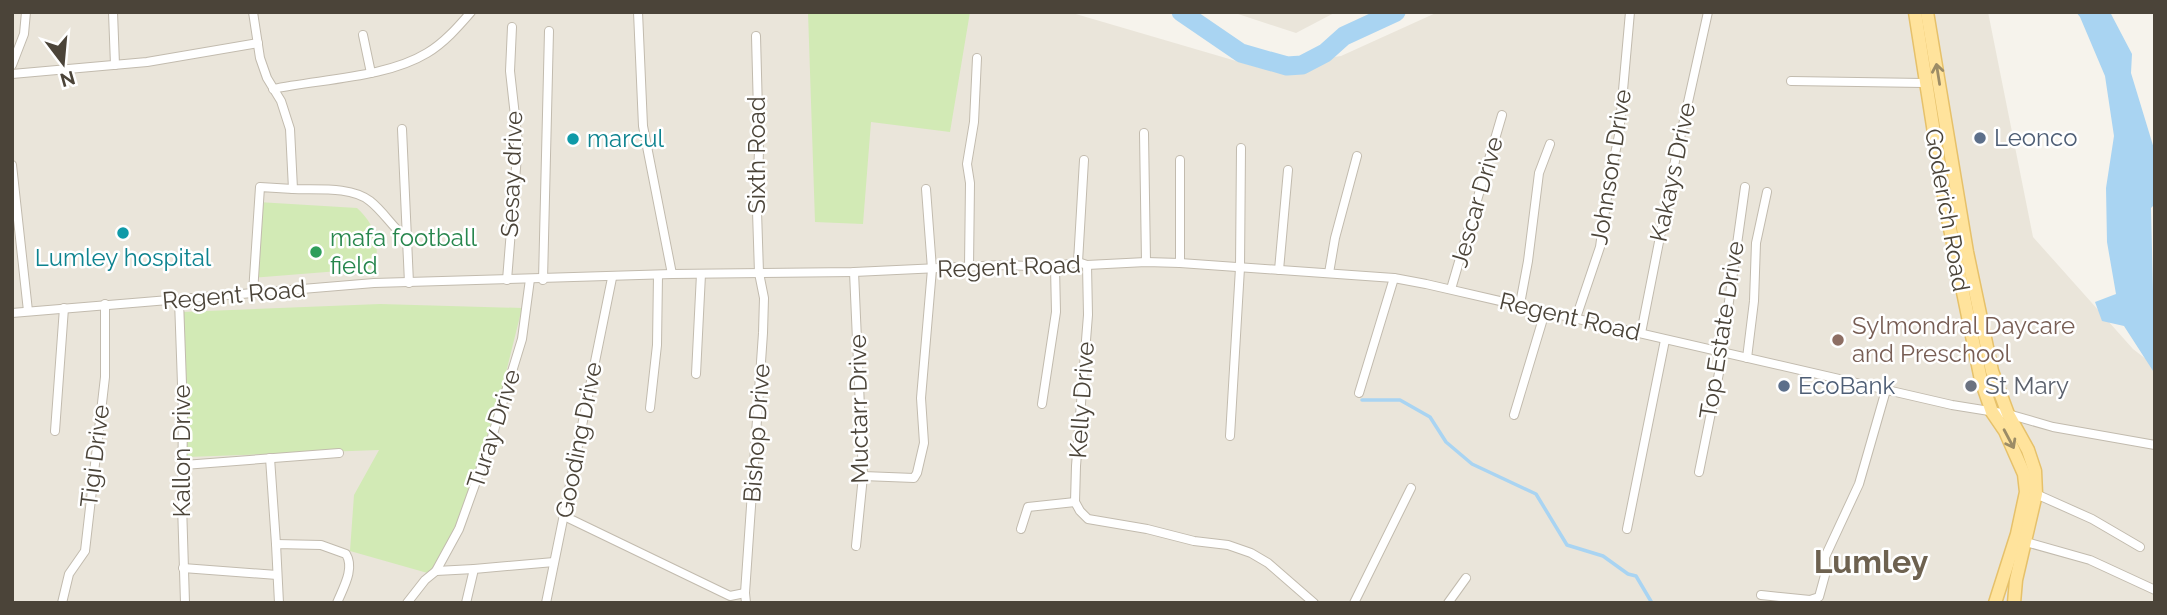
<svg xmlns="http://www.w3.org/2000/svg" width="2167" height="615" font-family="Raleway,sans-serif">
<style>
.residential{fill:#eae5da}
.green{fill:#d2eab5}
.water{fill:#a9d4f2}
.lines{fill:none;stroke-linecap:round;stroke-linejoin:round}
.stream{stroke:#a9d4f2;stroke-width:3.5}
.river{stroke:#a9d4f2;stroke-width:19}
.street-casing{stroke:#c2bbae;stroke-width:10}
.primary-casing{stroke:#e6c16a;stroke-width:15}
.street{stroke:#fff;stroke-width:8}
.primary{stroke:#ffe39c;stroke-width:12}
.oneway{stroke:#9c8c66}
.service-dot{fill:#5c6f8a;stroke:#fff;stroke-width:2.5}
.culture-dot{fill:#0f9aa8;stroke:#fff;stroke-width:2.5}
.leisure-dot{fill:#2e9e5b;stroke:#fff;stroke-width:2.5}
.education-dot{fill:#8d6e63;stroke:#fff;stroke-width:2.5}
.worship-dot{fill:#6b7280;stroke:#fff;stroke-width:2.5}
.labels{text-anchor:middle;stroke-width:5;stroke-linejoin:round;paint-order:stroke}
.service-label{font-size:24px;fill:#4e5e75;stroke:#fff;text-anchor:start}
.culture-label{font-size:24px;fill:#0d838f;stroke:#fff;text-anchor:start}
.street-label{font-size:24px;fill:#4b4439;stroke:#fff}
.leisure-label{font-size:24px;fill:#27864d;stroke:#fff;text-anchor:start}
.education-label{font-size:24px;fill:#785e54;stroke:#fff;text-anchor:start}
.worship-label{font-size:24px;fill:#5b616d;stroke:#fff;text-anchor:start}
.district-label{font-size:32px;font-weight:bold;fill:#6e6250;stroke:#fff}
</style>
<rect width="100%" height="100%" fill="#f6f3ec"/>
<!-- residential -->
<g class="residential">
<path d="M12 12H1069L1260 68 1341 56 1438 12H1988L2033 237 2133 349 2155 366V603H12Z"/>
<path d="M1232 12H1336L1296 33Z"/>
</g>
<!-- green -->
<g class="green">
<path d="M808 12H970L950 132 871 122 863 224 815 222Z"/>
<path d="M258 202 357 208C378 228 377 241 377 268L252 278Z"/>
<path d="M380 304 522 308 499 401 458 524 431 574 350 551 354 495 379 450 187 457 182 312Z"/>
</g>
<!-- water -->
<path class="water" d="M2076 12H2110L2132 54 2131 73 2155 152V204L2151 208 2155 374 2124 326 2102 321 2095 302 2116 294 2107 242 2106 188 2114 136 2105 76 2080 17Z"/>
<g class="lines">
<!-- stream -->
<path class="stream" d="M1362 400H1400L1430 417 1446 442 1472 464 1536 494 1567 545 1603 556 1628 574 1636 576 1652 603"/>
<!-- river -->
<path class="river" d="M1181 12 1241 53 1287 66 1302 65 1325 53 1344 36 1396 12"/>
<defs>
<g id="street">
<path d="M113 12 115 65"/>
<path d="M253 12 260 58 267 78 281 101 290 129 293 189C316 190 351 186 370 201 384 212 392 227 406 238"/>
<path d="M638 12 643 126 672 274"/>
<path d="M363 35 371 73"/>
<path d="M12 65 24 34 26 12"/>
<path d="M12 74 147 62 258 43"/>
<path d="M1791 81 1924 83"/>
<path d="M273 89C320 79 386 78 427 53 444 43 458 27 471 12"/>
<path d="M402 129 409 283"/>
<path d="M1144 133 1146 262"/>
<path d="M12 165 28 311"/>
<path d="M1078 262 1084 160"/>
<path d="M1180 263V160"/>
<path d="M1087 265 1088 315 1076 466 1075 502 1080 511 1088 519 1147 529 1194 541 1228 545 1251 553 1268 563 1314 603"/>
<path d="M969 267 970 183 967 164 974 122 977 58"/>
<path d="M1279 270 1288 170"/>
<path d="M854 272 863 476 856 546"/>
<path d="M1329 273 1335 238 1357 156"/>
<path d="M507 280 518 143 510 71 512 27"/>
<path d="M543 280 549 31"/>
<path d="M1451 289 1502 115"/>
<path d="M253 293 260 187 293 189"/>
<path d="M179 300 183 412 182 504 185 603"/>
<path d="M1520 304 1528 261 1539 173 1550 144"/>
<path d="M12 313 374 283 672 274 854 272 1003 265 1055 267 1078 262 1087 265 1146 262 1180 263 1394 278 1426 284 1952 405 2008 414 2053 427 2155 445"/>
<path d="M1576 318 1600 247 1609 182 1619 135 1630 12"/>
<path d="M1641 333 1675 161 1708 12"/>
<path d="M1747 358 1754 301 1756 243 1767 192"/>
<path d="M696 374 701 274"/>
<path d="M1359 393 1394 278"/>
<path d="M1042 404 1056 312 1055 267"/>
<path d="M650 408 657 345 658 275"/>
<path d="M1514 415 1545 312"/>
<path d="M55 431 64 308"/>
<path d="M1230 436 1240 268 1241 148"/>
<path d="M270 458 276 544"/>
<path d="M184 465 339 453"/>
<path d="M1699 472 1719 373 1745 187"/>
<path d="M863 476 914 478 917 473 924 443 921 398 932 269 926 189"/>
<path d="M2036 494 2092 519 2140 547"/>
<path d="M564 516 730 596 745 593"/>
<path d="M1021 529 1028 507 1075 502"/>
<path d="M1627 529 1665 340"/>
<path d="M2026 542 2090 560 2155 590"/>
<path d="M183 568 277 575"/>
<path d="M436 571 459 529 492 437 522 339 530 279"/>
<path d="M1761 595 1810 600 1819 597 1825 575V557L1859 484 1886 390"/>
<path d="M62 603 69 574 85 551 105 377V304"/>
<path d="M279 603 276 544 321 545 346 554C355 569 343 588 337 603"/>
<path d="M407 603 425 580 436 571 474 569"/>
<path d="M466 603 474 569 554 562"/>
<path d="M546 603 612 278"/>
<path d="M746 603 745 593 763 333 764 298 759 273 757 211 759 150 756 36"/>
<path d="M1354 603 1411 488"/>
<path d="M1448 603 1466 578"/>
</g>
<g id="primary">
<path d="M1915 12 1946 209 1981 380 1992 412 2005 431 2024 474 2026 492 2017 534 1995 603"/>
<path d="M1927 12 1967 252 1992 371 2008 414 2028 450 2035 471 2036 494 2016 580 2014 603"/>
</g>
</defs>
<!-- street casing -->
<use href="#street" class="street-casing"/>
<!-- primary casing -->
<use href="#primary" class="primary-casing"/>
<!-- street -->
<use href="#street" class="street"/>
<!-- primary -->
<use href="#primary" class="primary"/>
</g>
<!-- one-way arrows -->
<defs><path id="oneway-shaft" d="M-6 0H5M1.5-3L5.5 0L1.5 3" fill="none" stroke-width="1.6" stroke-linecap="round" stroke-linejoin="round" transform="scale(1.75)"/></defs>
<g class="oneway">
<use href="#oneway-shaft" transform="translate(1938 74) rotate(-99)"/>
<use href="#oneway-shaft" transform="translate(2009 439) rotate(62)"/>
</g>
<!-- markers -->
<g class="service-dot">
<circle cx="1980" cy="138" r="7"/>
<circle cx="1784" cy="386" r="7"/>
</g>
<g class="culture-dot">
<circle cx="573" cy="139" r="7"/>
<circle cx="123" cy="233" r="7"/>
</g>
<circle class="leisure-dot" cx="316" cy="252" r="7"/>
<circle class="education-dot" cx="1838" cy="340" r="7"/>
<circle class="worship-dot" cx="1971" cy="386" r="7"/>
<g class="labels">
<!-- service labels -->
<g class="service-label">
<text x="1994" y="146">Leonco</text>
<text x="1798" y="394">EcoBank</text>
</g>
<!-- culture labels -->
<g class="culture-label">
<text x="587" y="147">marcul</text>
<text x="123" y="266" text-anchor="middle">Lumley hospital</text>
</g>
<!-- street labels -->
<g class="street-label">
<text transform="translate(757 155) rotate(-90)" y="8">Sixth Road</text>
<text transform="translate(1611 167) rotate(-81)" y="8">Johnson Drive</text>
<text transform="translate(1673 172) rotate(-78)" y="8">Kakays Drive</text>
<text transform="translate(512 174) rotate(-88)" y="8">Sesay drive</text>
<text transform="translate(1477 202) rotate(-74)" y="8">Jescar Drive</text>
<text transform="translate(1947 210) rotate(80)" y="8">Goderich Road</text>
<text transform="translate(1009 267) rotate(-2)" y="8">Regent Road</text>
<text transform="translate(234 295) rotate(-5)" y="8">Regent Road</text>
<text transform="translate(1570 317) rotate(13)" y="8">Regent Road</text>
<text transform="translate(1722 330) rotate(-81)" y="8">Top Estate Drive</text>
<text transform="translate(1082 400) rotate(-86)" y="8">Kelly Drive</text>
<text transform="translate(859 409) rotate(-91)" y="8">Muctarr Drive</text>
<text transform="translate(494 429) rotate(-72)" y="8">Turay Drive</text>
<text transform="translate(757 433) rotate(-86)" y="8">Bishop Drive</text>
<text transform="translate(579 440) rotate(-79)" y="8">Gooding Drive</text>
<text transform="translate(182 451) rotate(-90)" y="8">Kallon Drive</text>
<text transform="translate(95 456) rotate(-83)" y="8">Tigi Drive</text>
</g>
<!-- leisure labels -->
<g class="leisure-label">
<text x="330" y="246">mafa football<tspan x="330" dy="28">field</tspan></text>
</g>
<!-- education labels -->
<g class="education-label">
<text x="1852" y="334">Sylmondral Daycare<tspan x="1852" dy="28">and Preschool</tspan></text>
</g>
<!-- worship labels -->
<g class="worship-label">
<text x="1985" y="394">St Mary</text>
</g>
<!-- district labels -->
<g class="district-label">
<text x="1871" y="573">Lumley</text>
</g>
</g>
<!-- border -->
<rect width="2167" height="615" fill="none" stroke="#4b4439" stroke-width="28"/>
<!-- north arrow -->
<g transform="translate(63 63) rotate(164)" stroke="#ffffff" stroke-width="5" paint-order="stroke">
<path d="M0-5L12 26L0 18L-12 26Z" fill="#4b4439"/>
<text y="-10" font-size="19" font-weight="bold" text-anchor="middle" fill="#4b4439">N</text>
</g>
</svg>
